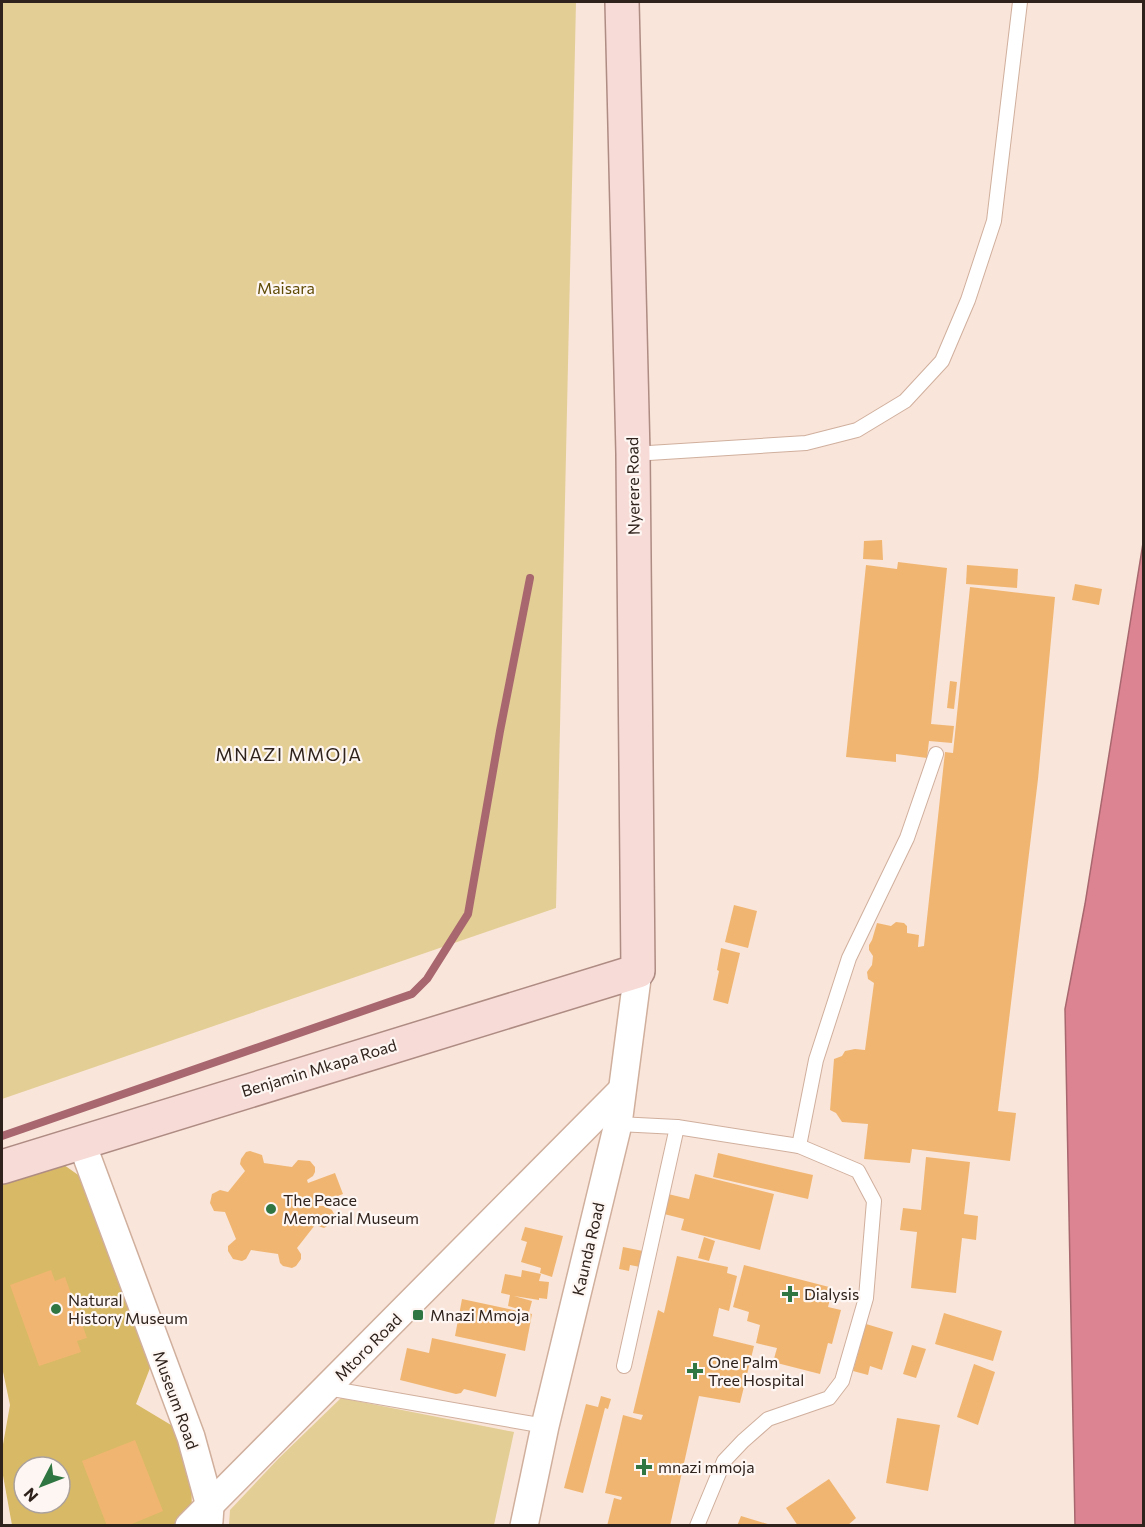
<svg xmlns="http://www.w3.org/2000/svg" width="1145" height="1527" font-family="Commissioner,sans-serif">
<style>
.green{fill:#e3ce96}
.forest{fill:#d8b965;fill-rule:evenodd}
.water{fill:#dc8491;stroke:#a8676e;stroke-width:1.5}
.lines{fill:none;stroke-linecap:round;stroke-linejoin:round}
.stream{stroke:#a8676e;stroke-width:8}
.building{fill:#f0b671}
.lane-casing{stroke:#d0af9d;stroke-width:16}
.street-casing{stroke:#d0af9d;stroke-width:30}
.primary-casing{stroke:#ae8b83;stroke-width:36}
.lane{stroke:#fff;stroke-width:14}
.street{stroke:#fff;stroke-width:27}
.primary{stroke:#f7dbd6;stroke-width:33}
.poi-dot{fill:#307642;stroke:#fdf6f2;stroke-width:2}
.labels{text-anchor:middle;stroke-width:4.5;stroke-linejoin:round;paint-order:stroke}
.park-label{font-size:16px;fill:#604b06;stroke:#fdf6f2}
.street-label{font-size:16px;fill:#2f221c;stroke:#fdf6f2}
.poi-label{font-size:16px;fill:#2f221c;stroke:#fdf6f2;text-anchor:start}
.neighbourhood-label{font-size:18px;letter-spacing:1.5px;fill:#2f221c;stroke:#fdf6f2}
</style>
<rect width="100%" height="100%" fill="#fae5da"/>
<!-- green -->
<g class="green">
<path d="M2 2H576L556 908 2 1099Z"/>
<path d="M341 1398 514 1432 494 1525H229L230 1510 279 1458Z"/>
</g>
<!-- forest -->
<path class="forest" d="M57 1160 91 1184 152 1363 136 1404 191 1437 192 1525H12L2 1470V1450L10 1405 2 1367V1181ZM24 1467H60V1503H24Z"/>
<!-- water -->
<path class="water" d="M1143 543V1525H1075L1065 1009 1085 904Z"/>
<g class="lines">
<!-- stream -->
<path class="stream" d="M2 1136 412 994 427 979 468 914 500 731 530 578"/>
</g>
<!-- building -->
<g class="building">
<path d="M882 540 883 560 863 559 864 541Z"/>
<path d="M898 562 947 568 931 724 954 726 952 743 929 741 927 758 896 754V762L846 757 866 565 897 569Z"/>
<path d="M967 565 1018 569 1017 588 966 584Z"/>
<path d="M1075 584 1102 589 1099 605 1072 600Z"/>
<path d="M970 587 1055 597 1038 779 998 1111 1016 1113 1010 1161 912 1149 910 1163 864 1159 868 1124 842 1122 836 1113 830 1110 834 1059 842 1056 845 1051 855 1049 865 1050 874 983 868 979 867 972 872 965 873 956 869 950V945L872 940 877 923 891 926 896 922 904 923 907 926V933L919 935 918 947 924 946 945 752 953 753Z"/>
<path d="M950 681 957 682 954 709 947 708Z"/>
<path d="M734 905 757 911 748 948 725 942Z"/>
<path d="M721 948 740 953 728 1004 713 1000 719 971 717 970Z"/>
<path d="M250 1151 262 1155 264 1163 292 1167 298 1160 310 1161 315 1167V1172L313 1176 307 1180 308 1183 335 1173 343 1194 317 1204 318 1206H325L332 1210 334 1214 332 1223 324 1228 315 1225 297 1248 301 1254V1259L296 1266 292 1268 283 1266 280 1263 278 1254 251 1250 246 1259 242 1261 233 1259 228 1251V1246L236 1239 225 1212 214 1211 210 1203 212 1194 220 1190 228 1192 245 1171 240 1164 241 1159 246 1152Z"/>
<path d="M718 1153 813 1175 808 1199 713 1177Z"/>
<path d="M926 1157 970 1162 964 1214 978 1216 976 1240 962 1238 956 1293 911 1288 917 1232 900 1230 903 1208 921 1210Z"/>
<path d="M695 1174 774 1194 760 1250 681 1230 684 1219 664 1214 668 1194 689 1199Z"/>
<path d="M525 1227 563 1236 552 1277 540 1273 541 1268 521 1262 527 1242 521 1240Z"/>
<path d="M704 1237 715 1241 709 1261 698 1258Z"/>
<path d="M623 1247 643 1251 640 1267 630 1265 629 1271 619 1269Z"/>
<path d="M677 1256 728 1267 727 1273 737 1276 729 1311 719 1308 713 1336 754 1346 740 1403 699 1396 670 1526H607L614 1498 621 1500 622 1497 605 1493 623 1415 641 1420 643 1415 633 1413 658 1310 664 1313Z"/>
<path d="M744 1265 833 1288 828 1307 841 1310 832 1344 828 1343 820 1374 773 1362 777 1348 756 1343 760 1325 747 1321 749 1312 733 1307Z"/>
<path d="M51 1270 55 1281 65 1277 87 1338 77 1341 81 1352 39 1366 10 1285Z"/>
<path d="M522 1270 541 1274 539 1281 549 1282 547 1299 539 1298V1300L514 1296 532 1301 529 1312 508 1306 510 1295 501 1293 505 1274 521 1277Z"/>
<path d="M462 1299 532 1314 525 1351 455 1336Z"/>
<path d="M944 1313 1002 1331 993 1361 935 1344Z"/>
<path d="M866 1324 893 1332 882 1370 870 1366 868 1375 853 1371Z"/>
<path d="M432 1338 506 1354 496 1397 464 1389 461 1393 456 1394 400 1380 407 1348 429 1353Z"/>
<path d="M912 1345 926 1349 916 1378 903 1374Z"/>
<path d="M974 1364 995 1372 978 1425 957 1417Z"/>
<path d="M601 1396 611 1399 608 1409 605 1408 583 1493 564 1488 586 1404 598 1407Z"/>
<path d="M897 1418 940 1425 928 1491 886 1483Z"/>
<path d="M135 1440 163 1511 127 1526H107L82 1461Z"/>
<path d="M829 1479 856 1518 847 1526H798L786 1508Z"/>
<path d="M741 1516 771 1525V1526H737Z"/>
</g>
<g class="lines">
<defs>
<g id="lane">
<path d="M633 454 806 443 857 430 905 401 942 361 968 300 994 221 1020 2"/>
<path d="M618 1124 677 1127 799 1146 858 1171 874 1201 866 1298 842 1381 829 1398 768 1419 743 1441 724 1461 697 1526"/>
<path d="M799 1146 816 1060 849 958 907 838 936 754"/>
<path d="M624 1366 677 1127"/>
<path d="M327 1388 545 1426"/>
</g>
<g id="street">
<path d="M81 1141 191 1437 210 1506 209 1521"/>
<path d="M189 1526 621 1091"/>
<path d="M524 1526 545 1426 618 1124 638 971"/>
</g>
<path id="primary" d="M2 1167 638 971 633 454 622 2"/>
</defs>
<!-- lane casing -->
<use href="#lane" class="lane-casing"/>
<!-- street casing -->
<use href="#street" class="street-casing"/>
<!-- primary casing -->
<use href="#primary" class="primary-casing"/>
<!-- lane -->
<use href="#lane" class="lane"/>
<!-- street -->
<use href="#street" class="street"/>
<!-- primary -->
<use href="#primary" class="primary"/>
</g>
<!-- markers -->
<g class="poi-dot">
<circle cx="271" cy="1209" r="6"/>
<path d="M787 1285h6v6h6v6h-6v6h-6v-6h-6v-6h6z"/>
<circle cx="56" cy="1309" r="6"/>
<rect x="412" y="1309" width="12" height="12" rx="3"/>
<path d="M692 1362h6v6h6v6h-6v6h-6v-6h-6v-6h6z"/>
<path d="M641 1458h6v6h6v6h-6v6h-6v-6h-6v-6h6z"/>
</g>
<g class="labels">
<!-- park labels -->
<g class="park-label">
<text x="286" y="294">Maisara</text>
</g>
<!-- street labels -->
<g class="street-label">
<text transform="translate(633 486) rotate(-91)" y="6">Nyerere Road</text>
<text transform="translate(319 1068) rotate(-17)" y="6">Benjamin Mkapa Road</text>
<text transform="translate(588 1249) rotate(-77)" y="6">Kaunda Road</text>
<text transform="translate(368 1347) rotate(-45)" y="6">Mtoro Road</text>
<text transform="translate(176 1400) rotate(70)" y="6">Museum Road</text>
</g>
<!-- poi labels -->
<g class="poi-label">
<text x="283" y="1206">The Peace<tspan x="283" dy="18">Memorial Museum</tspan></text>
<text x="804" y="1300">Dialysis</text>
<text x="68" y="1306">Natural<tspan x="68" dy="18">History Museum</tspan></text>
<text x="430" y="1321">Mnazi Mmoja</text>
<text x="708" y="1368">One Palm<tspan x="708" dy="18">Tree Hospital</tspan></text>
<text x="658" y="1473">mnazi mmoja</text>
</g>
<!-- neighbourhood labels -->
<g class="neighbourhood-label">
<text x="289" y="761">MNAZI MMOJA</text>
</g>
</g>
<!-- border -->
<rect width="1145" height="1527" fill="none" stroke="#2f221c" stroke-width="6"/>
<!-- north arrow -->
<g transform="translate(42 1485) rotate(228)"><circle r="28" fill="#fdf6f2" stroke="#aba19c" stroke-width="1.5"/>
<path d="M0-4.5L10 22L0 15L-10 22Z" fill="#307642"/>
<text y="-9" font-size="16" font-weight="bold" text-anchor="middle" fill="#2f221c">N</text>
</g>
</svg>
